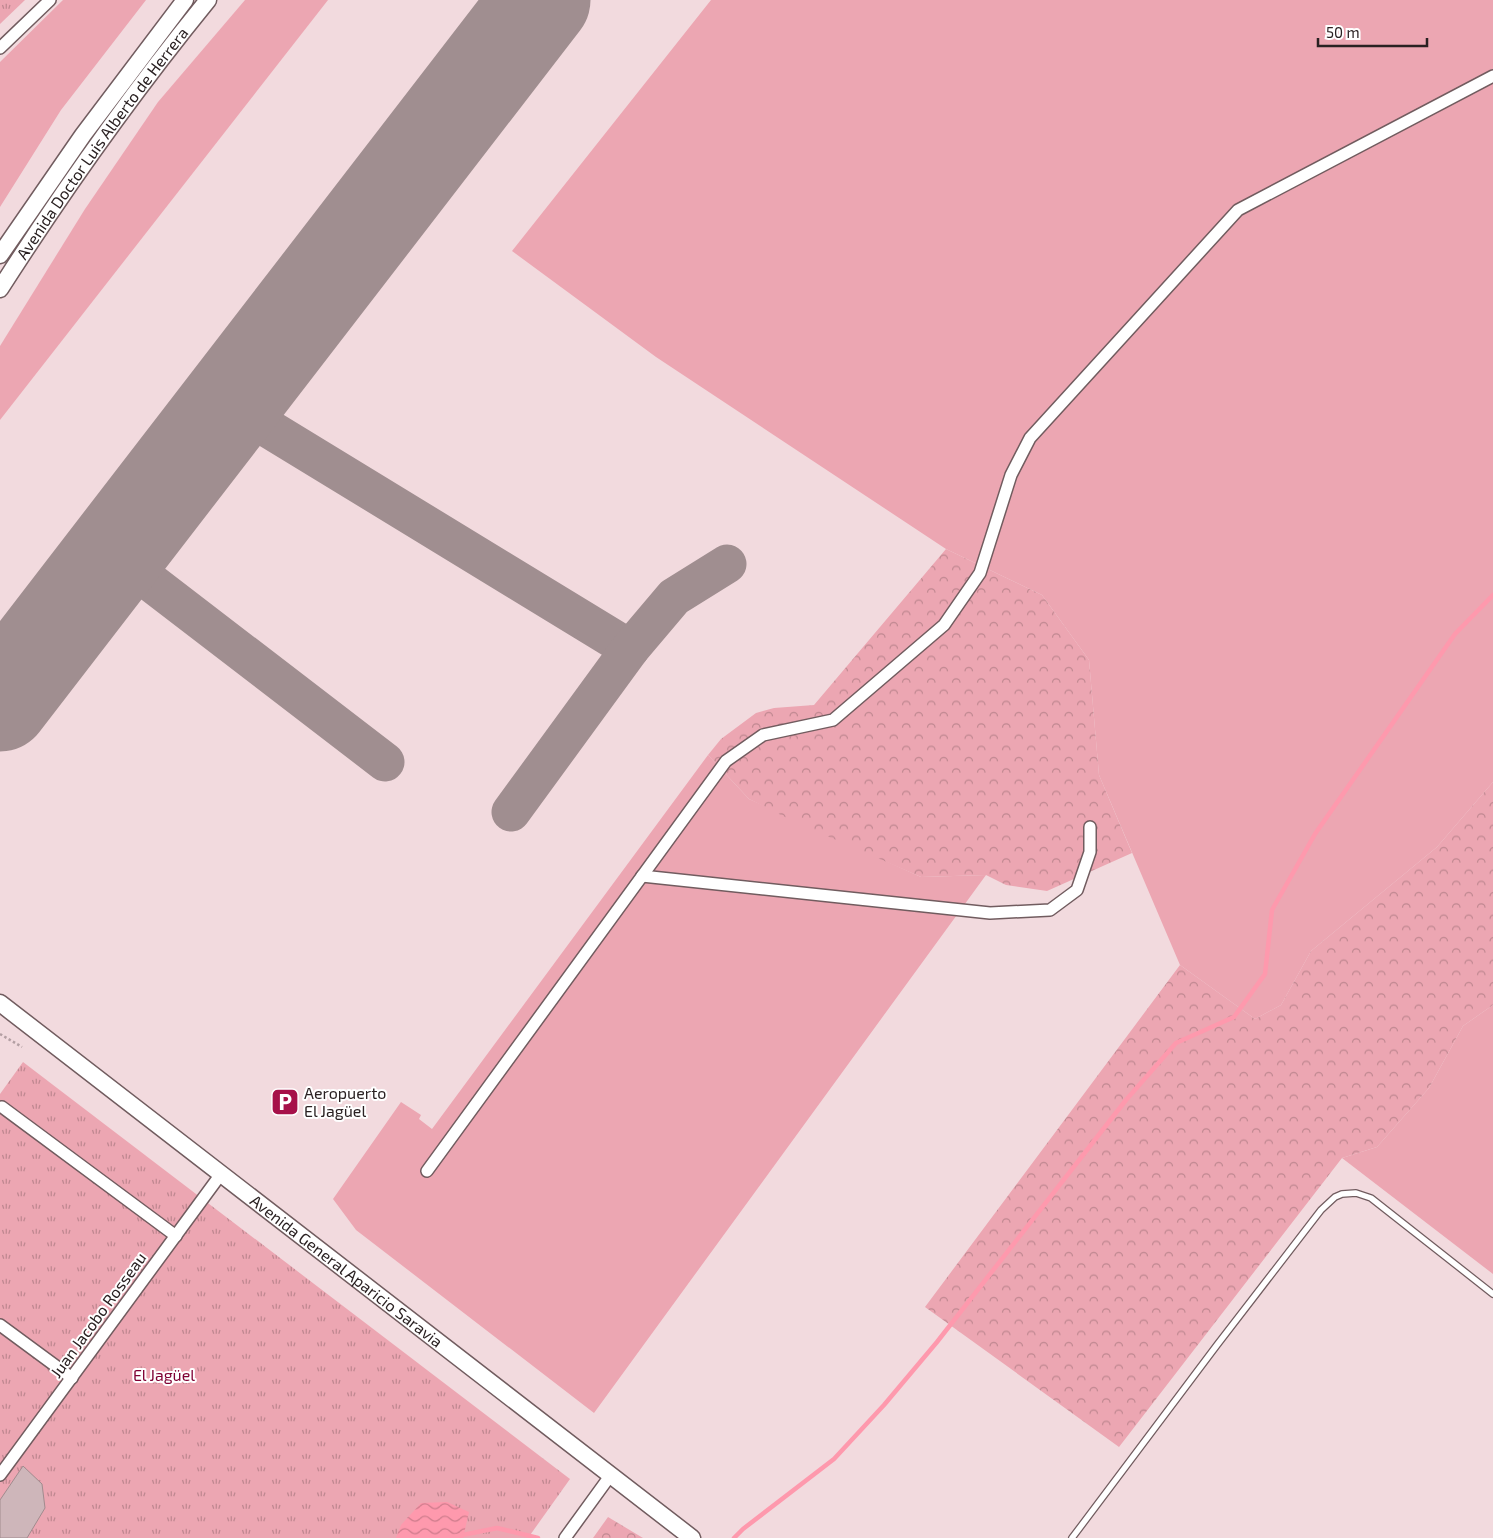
<svg xmlns="http://www.w3.org/2000/svg" width="1493" height="1538" font-family="'Exo 2',sans-serif">
<style>
.grass{fill:#eca6b2}
.forest{fill:url(#forest-crowns)}
.park{fill:url(#park-tufts)}
.water{fill:url(#water-waves)}
.lines{fill:none;stroke-linecap:round;stroke-linejoin:round}
.stream{stroke:#fe99ad;stroke-width:4.5}
.taxiway{stroke:#a08e90;stroke-width:39}
.runway{stroke:#a08e90;stroke-width:99}
.building{fill:#ceb6ba;stroke:#a18b8e}
.lane-casing{stroke:#715c5f;stroke-width:8}
.street-casing{stroke:#715c5f;stroke-width:14}
.secondary-casing{stroke:#715c5f;stroke-width:19}
.path{stroke:#b39fa3;stroke-width:2.5;stroke-dasharray:2.5 2.5;stroke-linecap:butt}
.lane{stroke:#fff;stroke-width:5.5}
.street{stroke:#fff;stroke-width:11}
.secondary{stroke:#fff;stroke-width:16}
.labels{text-anchor:middle;stroke-width:4;stroke-linejoin:round;paint-order:stroke}
.street-label{font-size:16px;fill:#2a2122;stroke:#fff}
.poi-label{font-size:16px;fill:#2a2122;stroke:#fff;text-anchor:start}
.park-label{font-size:16px;fill:#7e0033;stroke:#fff}
</style>
<defs>
<pattern id="forest-crowns" width="20" height="18" patternUnits="userSpaceOnUse" patternTransform="scale(1.25)"><rect width="20" height="18" fill="#eca6b2"/><path d="M2 6a3 3 0 1 1 6 0M12 15a3 3 0 1 1 6 0" fill="none" stroke="#bf8790"/></pattern>
<pattern id="park-tufts" width="24" height="20" patternUnits="userSpaceOnUse" patternTransform="scale(1.25)"><rect width="24" height="20" fill="#eca6b2"/><path d="M3 7l-1-3M5 7V3M7 7l1-3M15 17l-1-3M17 17v-4M19 17l1-3" fill="none" stroke="#bf8790"/></pattern>
<pattern id="water-waves" width="16" height="10" patternUnits="userSpaceOnUse" patternTransform="scale(1.25)"><rect width="16" height="10" fill="#fe99ad"/><path d="M0 5q4-4 8 0t8 0" fill="none" stroke="#ce7c8c"/></pattern>
</defs>
<rect width="100%" height="100%" fill="#f2dade"/>
<!-- grass -->
<g class="grass">
<path d="M63 0H146L61 110 0 207V62Z"/>
<path d="M245 0H328L0 420V346L85 209 158 102Z"/>
<path d="M711 0H1493V782L1437 847 1311 951 1281 1005 1255 1019 1180 965 1099 775 1089 660 1042 595 946 549 656 357 512 251Z"/>
<path d="M708 755 749 799 921 877 986 875 594 1413 356 1230 333 1199 401 1102 421 1115 419 1119 432 1129Z"/>
<path d="M1493 1005V1274L1342 1158 1377 1147 1429 1088 1463 1026Z"/>
</g>
<!-- forest -->
<g class="forest">
<path d="M946 549 1042 595 1089 660 1099 775 1132 853 1047 891 1006 885 986 875 921 877 797 823 749 799 708 755 721 739 756 713 774 708 814 705Z"/>
<path d="M1493 782V1005L1463 1026 1429 1088 1377 1147 1342 1158 1119 1447 925 1307 1180 965 1255 1019 1281 1005 1311 951 1437 847Z"/>
<path d="M608 1517 643 1538H593Z"/>
</g>
<!-- park -->
<g class="park">
<path d="M0 0H25L0 24Z"/>
<path d="M23 1062 570 1479 528 1538H0V1094Z"/>
</g>
<!-- water -->
<path class="water" d="M447 1502 469 1512 463 1538H396L401 1525 421 1503Z"/>
<g class="lines">
<!-- stream -->
<g class="stream">
<path d="M448 1538 497 1528 538 1538"/>
<path d="M734 1538 743 1529 834 1459 884 1405 937 1342 1126 1100 1176 1043 1234 1017 1265 974 1272 910 1315 834 1455 634 1493 595"/>
</g>
<!-- taxiway -->
<g class="taxiway">
<path d="M230 405 630 649"/>
<path d="M114 554 385 762"/>
<path d="M511 812 630 649 674 597 727 564"/>
</g>
<!-- runway -->
<path class="runway" d="M0 702 541 0"/>
</g>
<!-- building -->
<path class="building" d="M23 1466 42 1484 45 1508 27 1538H0V1500Z"/>
<g class="lines">
<defs>
<path id="lane" d="M1072 1538 1217 1345 1321 1210 1335 1197 1342 1194 1356 1193 1371 1198 1493 1294"/>
<g id="street">
<path d="M0 48 50 0"/>
<path d="M642 876 990 913 1050 910 1077 890 1090 852V827"/>
<path d="M2 1107 176 1236"/>
<path d="M427 1171 726 761 763 735 833 720 944 625 980 573 1011 475 1030 438 1238 210 1493 76"/>
<path d="M0 1325 72 1378"/>
<path d="M0 1475 221 1174"/>
<path d="M565 1538 610 1476"/>
</g>
<g id="secondary">
<path d="M0 255 83 135 185 0"/>
<path id="s1" d="M0 289C64 189 133 92 208 0"/>
<path id="s2" d="M0 1003 692 1538"/>
</g>
</defs>
<!-- lane casing -->
<use href="#lane" class="lane-casing"/>
<!-- street casing -->
<use href="#street" class="street-casing"/>
<!-- secondary casing -->
<use href="#secondary" class="secondary-casing"/>
<!-- path -->
<path class="path" d="M0 1034 22 1047"/>
<!-- lane -->
<use href="#lane" class="lane"/>
<!-- street -->
<use href="#street" class="street"/>
<!-- secondary -->
<use href="#secondary" class="secondary"/>
</g>
<!-- icons -->
<defs>
<symbol id="parking-square" viewBox="-11 -11 22 22"><rect x="-9" y="-9" width="18" height="18" rx="4" fill="#a61049" stroke="#fff"/><path d="M-3.5-5.5H1a3.5 3.5 0 0 1 0 7H-1V5.5H-3.5ZM-1-3.4V-.6H.8a1.4 1.4 0 0 0 0-2.8Z" fill="#fff"/></symbol>
</defs>
<g fill-rule="evenodd">
<use href="#parking-square" x="269" y="1086" width="32" height="32"/>
</g>
<g class="labels">
<!-- street labels -->
<g class="street-label">
<text dy="6" stroke="none"><textPath href="#s1" startOffset="178">Avenida Doctor Luis Alberto de Herrera</textPath></text>
<text dy="6" stroke="none"><textPath href="#s2" startOffset="438">Avenida General Aparicio Saravia</textPath></text>
<text transform="translate(98 1315) rotate(-54)" y="6">Juan Jacobo Rosseau</text>
</g>
<!-- poi labels -->
<g class="poi-label">
<text x="304" y="1099">Aeropuerto<tspan x="304" dy="18">El Jagüel</tspan></text>
</g>
<!-- park labels -->
<g class="park-label">
<text x="164" y="1381">El Jagüel</text>
</g>
</g>
<!-- scale -->
<path d="M1318 38v8h109v-8" fill="none" stroke="#2a2122" stroke-width="2.5"/>
<text x="1326" y="38" font-size="15" fill="#2a2122" stroke="#ffffff" stroke-width="4" paint-order="stroke">50 m</text>
</svg>
